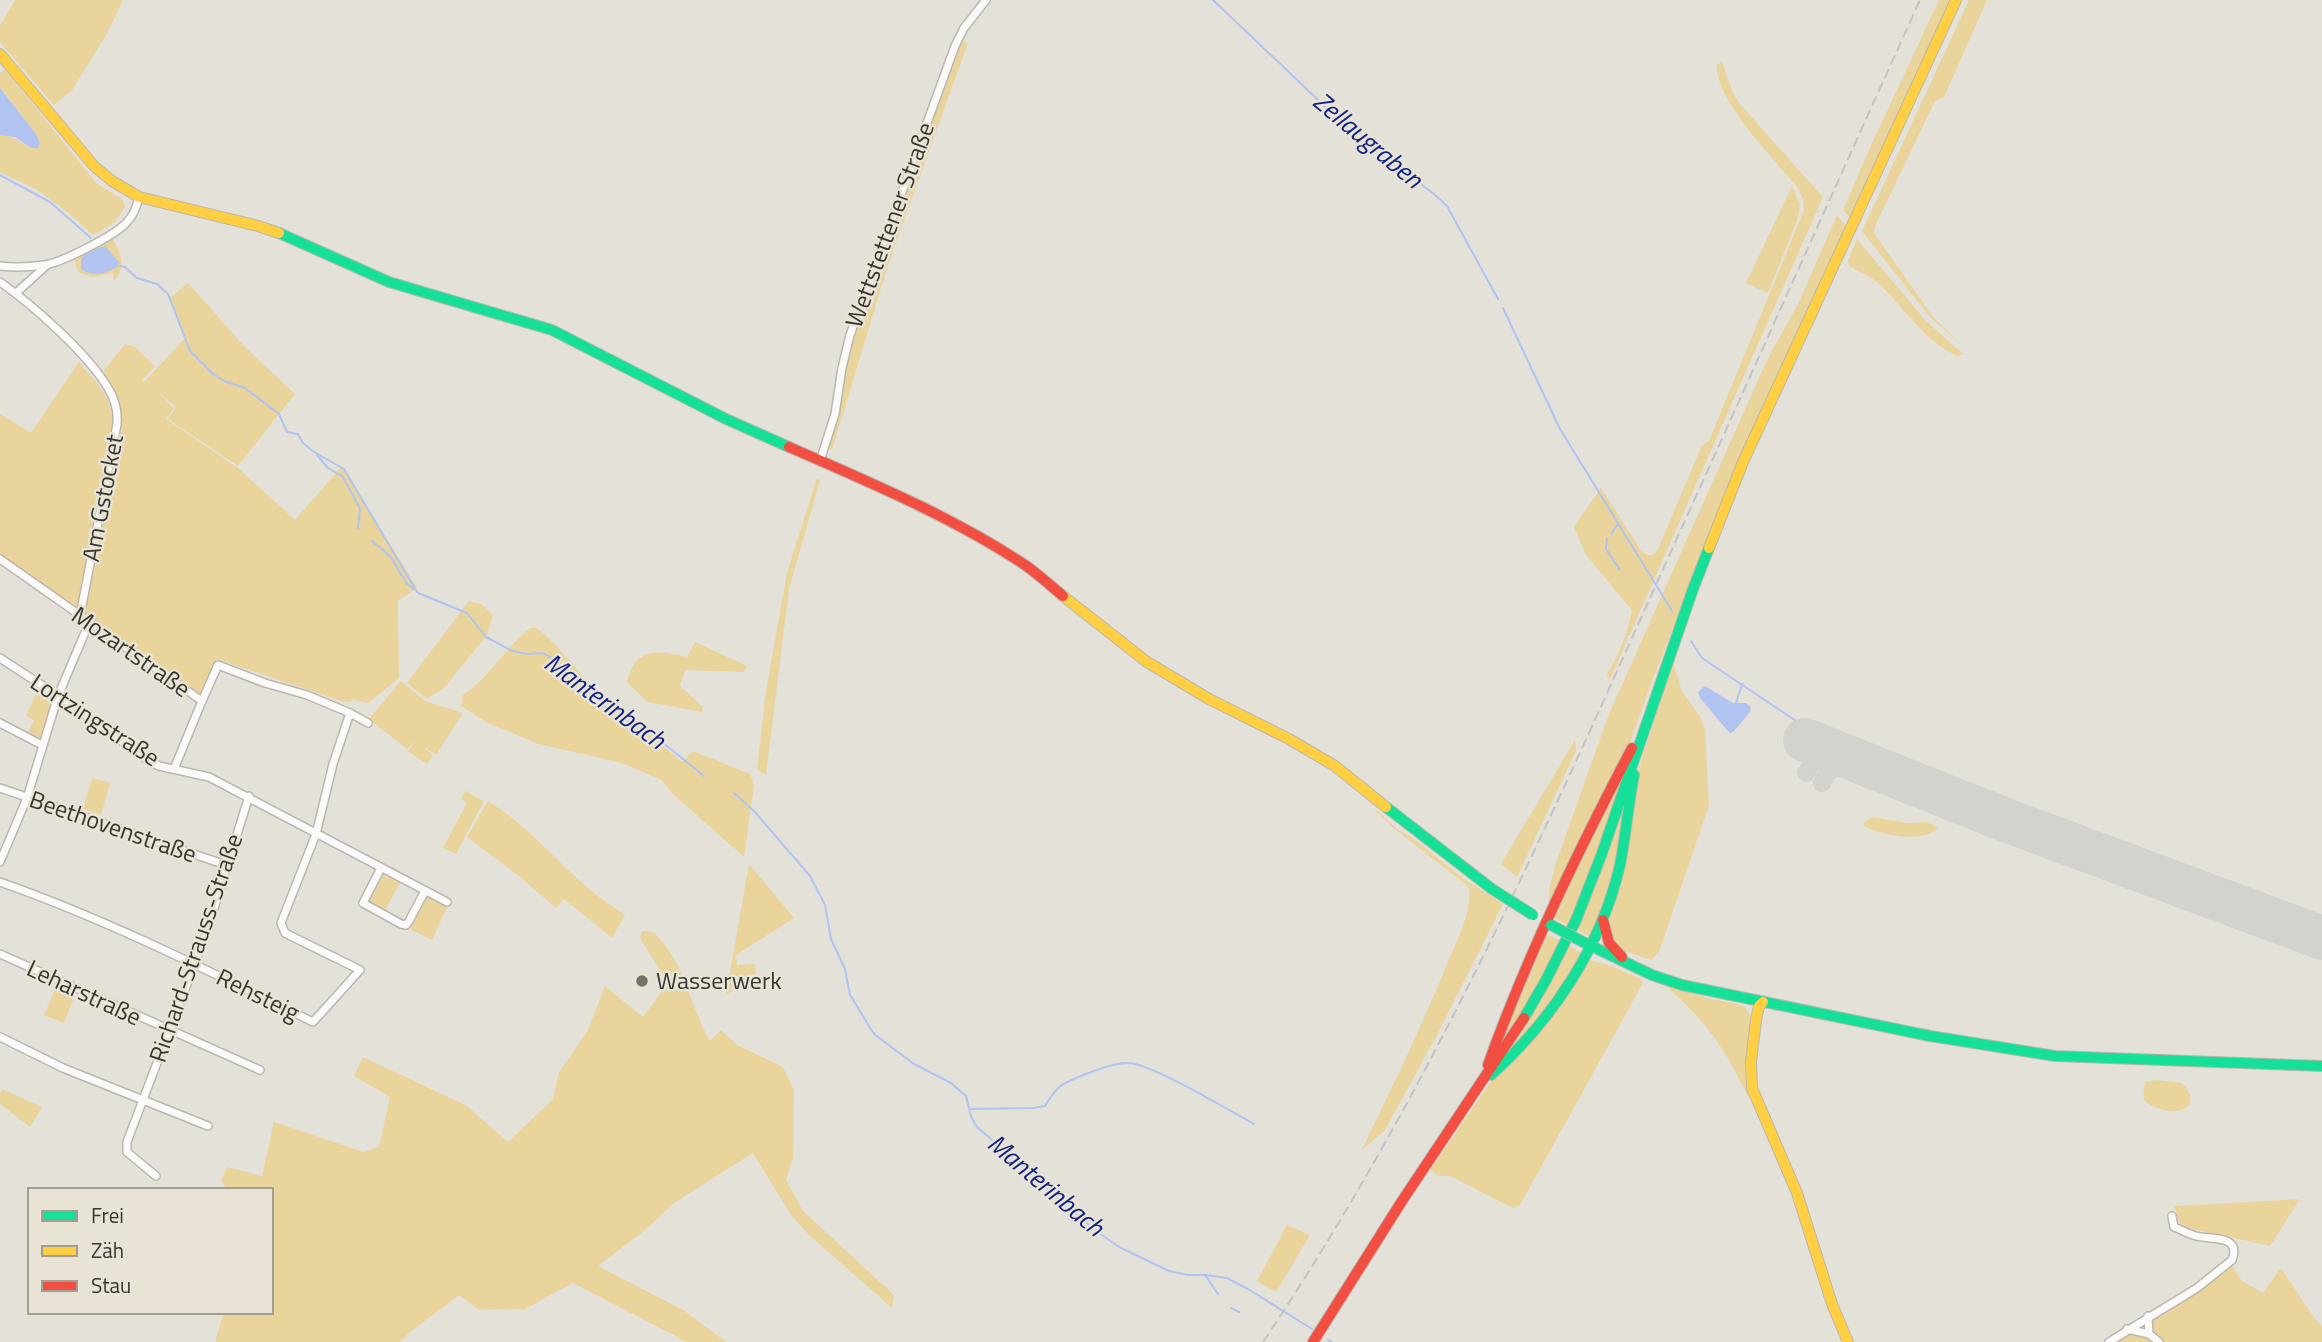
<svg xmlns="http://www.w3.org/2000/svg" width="2322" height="1342" font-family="'Titillium Web',sans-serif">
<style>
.green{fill:#e9d49c}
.water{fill:#b0c3f1}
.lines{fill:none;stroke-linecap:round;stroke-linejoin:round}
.stream{stroke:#b0c3f1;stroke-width:2}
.taxiway{stroke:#d4d2cd;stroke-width:18}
.runway{stroke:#d4d2cd;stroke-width:44}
.street-casing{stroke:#bab7b1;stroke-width:10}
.fast-casing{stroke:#bab7b1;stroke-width:12}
.slow-casing{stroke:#bab7b1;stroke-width:12}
.jam-casing{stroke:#bab7b1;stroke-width:12}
.street{stroke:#fbfaf9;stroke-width:7}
.fast{stroke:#16e098;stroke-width:10}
.slow{stroke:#ffcf43;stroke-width:10}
.jam{stroke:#f24e42;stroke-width:10}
.rail{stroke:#c5c3c1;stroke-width:2;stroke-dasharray:10 5;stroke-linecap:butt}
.fast-bridge-casing{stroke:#bab7b1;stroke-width:12;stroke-linecap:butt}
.fast-bridge{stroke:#16e098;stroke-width:10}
.poi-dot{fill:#74726b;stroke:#e8e3d5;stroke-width:2.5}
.labels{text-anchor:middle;stroke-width:5;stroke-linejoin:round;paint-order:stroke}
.street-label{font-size:24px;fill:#383630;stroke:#e8e3d5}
.poi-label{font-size:24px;fill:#383630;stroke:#e8e3d5;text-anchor:start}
.water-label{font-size:26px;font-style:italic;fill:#0f2281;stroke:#e8e3d5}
</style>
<rect width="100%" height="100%" fill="#e4e1d9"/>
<!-- green -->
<g class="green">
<path d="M15 0H123L106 35 72 90 54 105 0 42V26Z"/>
<path d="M1939 0H1951L1851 219 1843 210 1873 141Z"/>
<path d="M1969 0H1987L1944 97 1935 101 1875 226 1874 233 1933 317 1962 345 1929 316 1862 231Z"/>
<path d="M961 40 968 43 888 265 832 450 828 448 836 421 849 347Z"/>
<path d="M1722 61 1732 91 1739 103 1823 197 1611 677 1608 679 1607 674C1619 655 1628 632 1632 610L1586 555 1574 527 1601 488 1640 549 1647 555H1653L1658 549 1702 445 1709 441 1804 210 1803 199 1797 187C1775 160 1714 99 1717 65Z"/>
<path d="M5 69 96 183 123 200 125 207 114 223 93 235 66 211 36 189 0 172V135C18 136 19 144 34 149L36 134 0 88V73Z"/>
<path d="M1792 186 1800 205 1798 218 1768 293 1746 283Z"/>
<path d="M1837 215 1847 227 1736 468 1649 689 1626 754 1553 904 1549 903V889L1556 863 1609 714 1767 360 1799 302Z"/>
<path d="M113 239C121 254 127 267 114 281L113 273 92 277 78 272 74 258Z"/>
<path d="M1857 239 1926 321 1963 354 1958 356C1925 343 1903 305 1877 282 1868 275 1858 271 1849 266L1848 260Z"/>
<path d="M188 283 244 346 295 394 238 466 168 419 176 407 156 391 174 408 166 419 238 468 295 520 342 466 417 588 398 601 399 678 368 703 354 700 349 702 341 701 217 659 201 696 83 614 122 424C121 403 113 390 102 373L125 344 135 347 155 366 142 380 144 382 186 337C182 330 172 305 171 297Z"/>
<path d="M79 362C94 380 110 395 113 419L78 612 0 554V414L31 433Z"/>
<path d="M817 478 820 480 789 589 766 775 757 769 766 691 787 573Z"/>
<path d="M469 601 481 604 493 615 487 635 444 688 427 699 407 683Z"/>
<path d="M530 628C532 628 534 628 536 628 545 632 588 679 591 688L588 694H584L604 709 625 714 682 762 693 751 750 774 754 785 744 857 673 794 662 780 622 763 538 744 486 722 461 706 463 695C489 678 505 648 530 628Z"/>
<path d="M695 642 747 666 744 672 685 670 680 686 703 707 702 712 648 702 627 682C635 647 658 650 687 657Z"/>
<path d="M1673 662 1682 691 1699 715 1705 729 1709 805 1659 952 1651 960 1624 951 1613 941 1608 927 1621 877 1637 774Z"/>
<path d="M401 681 425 701 463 713 436 755 420 744 433 755 427 764 408 751 416 741 407 749 369 719Z"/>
<path d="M38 689 54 698 41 739 28 733 34 720 26 716Z"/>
<path d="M1575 740 1576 751 1517 877 1501 864Z"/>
<path d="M1629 762 1600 849 1569 926 1556 919V912L1607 802Z"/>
<path d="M92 778 110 783 101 815 83 809Z"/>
<path d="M1629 785 1618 861 1610 890 1591 937 1577 930 1608 849Z"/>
<path d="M465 791 484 801 456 854 443 848 467 803 461 799Z"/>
<path d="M488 801C527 825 555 860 590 890 601 899 614 907 625 915L612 938 564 899 556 908 519 876 467 837Z"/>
<path d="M1376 810 1397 829 1411 837 1463 878 1503 904 1438 1033 1385 1130 1361 1151C1390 1092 1418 1034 1443 974 1453 949 1473 913 1469 887L1396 830 1375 811Z"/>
<path d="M1873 817 1907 823 1927 822 1938 828C1920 844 1886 835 1865 827L1863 823Z"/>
<path d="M749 864 794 918 736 955 737 965 754 964 756 973 726 995Z"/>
<path d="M383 875 400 883 385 910 369 902Z"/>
<path d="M427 894 448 905 432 940 410 929Z"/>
<path d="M642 931 654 932C658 938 664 943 668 949 687 977 693 1012 710 1041L721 1030 737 1045 783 1067 794 1090 793 1158 786 1180 803 1211 894 1295 892 1308 809 1235 791 1215 753 1153 674 1203 645 1230 598 1266 683 1310 726 1342H687L573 1283 525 1309 479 1310 459 1295 410 1332 400 1342H215L224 1312H271V1190H228L221 1181 227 1167 262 1176 274 1122 363 1152 379 1147 390 1097 354 1076 363 1057 467 1106 508 1142 553 1099 559 1072 587 1032 605 986 643 1017 668 983 640 938Z"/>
<path d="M1547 934 1560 941 1533 995 1494 1057 1507 1021Z"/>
<path d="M1568 945 1582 954 1553 1003 1499 1065 1537 1006Z"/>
<path d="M1587 959 1614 967 1641 979 1643 983 1520 1205 1513 1208 1450 1176H1438L1430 1170 1494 1077Z"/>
<path d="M1668 985 1711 999 1738 1004 1747 1009 1752 1021 1745 1070 1750 1098H1749C1725 1050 1710 1025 1669 989Z"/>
<path d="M56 987 75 995 64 1023 44 1015Z"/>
<path d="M2156 1080 2182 1083C2209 1112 2166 1120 2144 1100L2143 1091 2145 1082Z"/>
<path d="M2 1089 42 1107 30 1127 0 1104V1094Z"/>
<path d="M2300 1199 2270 1246 2184 1227 2179 1221 2174 1206Z"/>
<path d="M1287 1225 1310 1235 1276 1292 1257 1281Z"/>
<path d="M2232 1266 2242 1281 2263 1293 2281 1268 2317 1322 2322 1325V1342H2117L2189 1298Z"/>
</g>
<!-- water -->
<g class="water">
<path d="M0 88 36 134 40 144 38 148H31L15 137 0 135Z"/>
<path d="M105 246 119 262 118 267C101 274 100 277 81 270V258L89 252Z"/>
<path d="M1705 686 1733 703H1746L1751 707 1750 712 1734 731 1730 733 1727 730 1700 698 1698 692Z"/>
</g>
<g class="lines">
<!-- stream -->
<g class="stream">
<path d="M1213 0 1357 137 1434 194 1447 206 1498 299"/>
<path d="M0 175 50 202 91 238"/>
<path d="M120 266 125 267 137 278 157 284 168 294 190 351 213 374 224 381 245 388 279 414 287 432 298 434 303 443 314 452 344 469 417 592"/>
<path d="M1503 308 1560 429 1672 611"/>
<path d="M317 455 328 468 342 476 360 508 358 528"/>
<path d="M1611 534 1618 524"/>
<path d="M1607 538 1606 549 1620 570"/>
<path d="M372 541 390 556 407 584 414 589"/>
<path d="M418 593 467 613 486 637 512 651 528 654 543 653 565 667 603 706 625 712 704 776"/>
<path d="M1691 641 1702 658 1805 727"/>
<path d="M1736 703 1742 684"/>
<path d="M734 793 754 811 810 876 825 905 831 939 845 969 850 995 874 1034 914 1064 951 1083 966 1096 971 1116 976 1126 1095 1230 1119 1247 1169 1271 1187 1275H1206L1227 1278 1248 1289 1312 1329"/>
<path d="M970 1109 1034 1108 1045 1106C1059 1083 1062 1084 1086 1074 1099 1069 1114 1063 1128 1063 1151 1063 1230 1111 1254 1124"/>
<path d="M1205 1275 1218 1294"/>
<path d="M1231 1308 1239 1312"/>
<path d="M1328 1340 1332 1342"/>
</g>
<!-- taxiway -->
<g class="taxiway">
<path d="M1806 773 1823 747"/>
<path d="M1822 783 1840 754"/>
</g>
<!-- runway -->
<path class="runway" d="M1805 740 1998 817 2322 938"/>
<defs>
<g id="street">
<path d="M0 266C14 268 30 267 44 265 61 263 116 235 127 222 134 215 137 206 139 197"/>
<path d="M0 282C33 305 88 354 108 388 115 399 118 411 117 424L80 616"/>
<path d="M16 293 47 265"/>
<path d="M820 461 835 414 842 368 850 335 955 46 964 28 986 0"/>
<path d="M0 559 202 701 174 769"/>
<path d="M0 658 66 701 149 761 159 766 209 777 447 902"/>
<path d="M350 713 368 723"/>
<path d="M0 723 42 745"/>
<path d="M0 788 226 865"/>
<path d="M0 862 27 798 58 696 89 623"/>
<path d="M381 868 363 903 401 924 406 925 409 921 425 891"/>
<path d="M0 882C108 920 211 972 313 1022L360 970 285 933 281 923 316 834 333 764 350 713 307 695 265 683 218 665 202 701"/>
<path d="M0 954 260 1070"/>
<path d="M0 1037 63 1068 208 1126"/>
<path d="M156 1176 127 1152V1142L207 931 249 796"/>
<path d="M2148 1316 2149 1334 2159 1342"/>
<path d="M2127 1329 2149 1334"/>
<path d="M2109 1342 2197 1288 2232 1260C2242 1234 2210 1240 2196 1236 2189 1234 2182 1230 2174 1227L2172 1216"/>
</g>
<g id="fast">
<path d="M279 233 389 282 552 330 726 419 789 447"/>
<path d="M1386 807 1492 889"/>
<path d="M1585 943 1652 975 1682 985 1930 1036 2055 1056 2322 1066"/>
<path d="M1524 1018 1546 980 1576 920 1601 856 1693 589 1709 548"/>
<path d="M1491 1075C1553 1019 1601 947 1620 865 1626 835 1628 805 1634 775"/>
</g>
<g id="slow">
<path d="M0 54 94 166 112 181 139 197 258 226 279 233"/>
<path d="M1709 548 1743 462 1956 0"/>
<path d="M1063 596 1147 662 1209 699 1289 739 1335 766 1386 807"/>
<path d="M1763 1002 1759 1006 1756 1020 1751 1062 1752 1088 1797 1193 1832 1304 1848 1342"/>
</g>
<g id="jam">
<path d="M789 447C867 481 955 518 1025 565 1038 574 1050 585 1063 596"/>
<path d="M1603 920 1609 943 1622 957"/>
<path d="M1488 1065C1527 956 1578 851 1632 748"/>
<path d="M1313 1342 1402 1201 1524 1018"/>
</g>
</defs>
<!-- street casing -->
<use href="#street" class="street-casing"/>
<!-- fast casing -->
<use href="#fast" class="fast-casing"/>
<!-- slow casing -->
<use href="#slow" class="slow-casing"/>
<!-- jam casing -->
<use href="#jam" class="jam-casing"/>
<!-- street -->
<use href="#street" class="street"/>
<!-- fast -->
<use href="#fast" class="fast"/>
<!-- slow -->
<use href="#slow" class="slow"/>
<!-- jam -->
<use href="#jam" class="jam"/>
<!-- rail -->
<path class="rail" d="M1263 1342C1421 1107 1538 847 1654 589 1743 393 1831 196 1920 0"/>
<defs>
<g id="fast-bridge">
<path d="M1492 889 1533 915"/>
<path d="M1551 925 1585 943"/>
</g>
</defs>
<!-- fast-bridge casing -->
<use href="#fast-bridge" class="fast-bridge-casing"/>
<!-- fast-bridge -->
<use href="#fast-bridge" class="fast-bridge"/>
</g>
<!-- markers -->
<circle class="poi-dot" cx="642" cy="981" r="7"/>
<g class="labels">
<!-- street labels -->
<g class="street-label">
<text transform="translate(890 225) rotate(-70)" y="8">Wettstettener Straße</text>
<text transform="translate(103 498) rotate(-79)" y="8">Am Gstocket</text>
<text transform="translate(131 652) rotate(35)" y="8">Mozartstraße</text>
<text transform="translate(95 720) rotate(33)" y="8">Lortzingstraße</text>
<text transform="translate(113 827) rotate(19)" y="8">Beethovenstraße</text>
<text transform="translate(196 948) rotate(-71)" y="8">Richard-Strauss-Straße</text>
<text transform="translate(84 993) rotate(25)" y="8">Leharstraße</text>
<text transform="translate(258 995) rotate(26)" y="8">Rehsteig</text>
</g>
<!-- poi labels -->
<g class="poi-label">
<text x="656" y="989">Wasserwerk</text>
</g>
<!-- water labels -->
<g class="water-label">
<text transform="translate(1368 140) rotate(40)" y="9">Zellaugraben</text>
<text transform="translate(605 701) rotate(36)" y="9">Manterinbach</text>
<text transform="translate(1046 1185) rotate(40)" y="9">Manterinbach</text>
</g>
</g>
<!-- legend -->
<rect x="28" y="1188" width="245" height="126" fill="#e8e3d5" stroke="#a29e93" stroke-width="2"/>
<rect x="42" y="1211" width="35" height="10" fill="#16e098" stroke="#a29e93" stroke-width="2"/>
<text x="91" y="1223" font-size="21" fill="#383630">Frei</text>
<rect x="42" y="1246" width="35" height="10" fill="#ffcf43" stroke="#a29e93" stroke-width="2"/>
<text x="91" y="1258" font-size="21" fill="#383630">Zäh</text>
<rect x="42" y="1281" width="35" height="10" fill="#f24e42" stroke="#a29e93" stroke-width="2"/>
<text x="91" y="1293" font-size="21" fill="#383630">Stau</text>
</svg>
